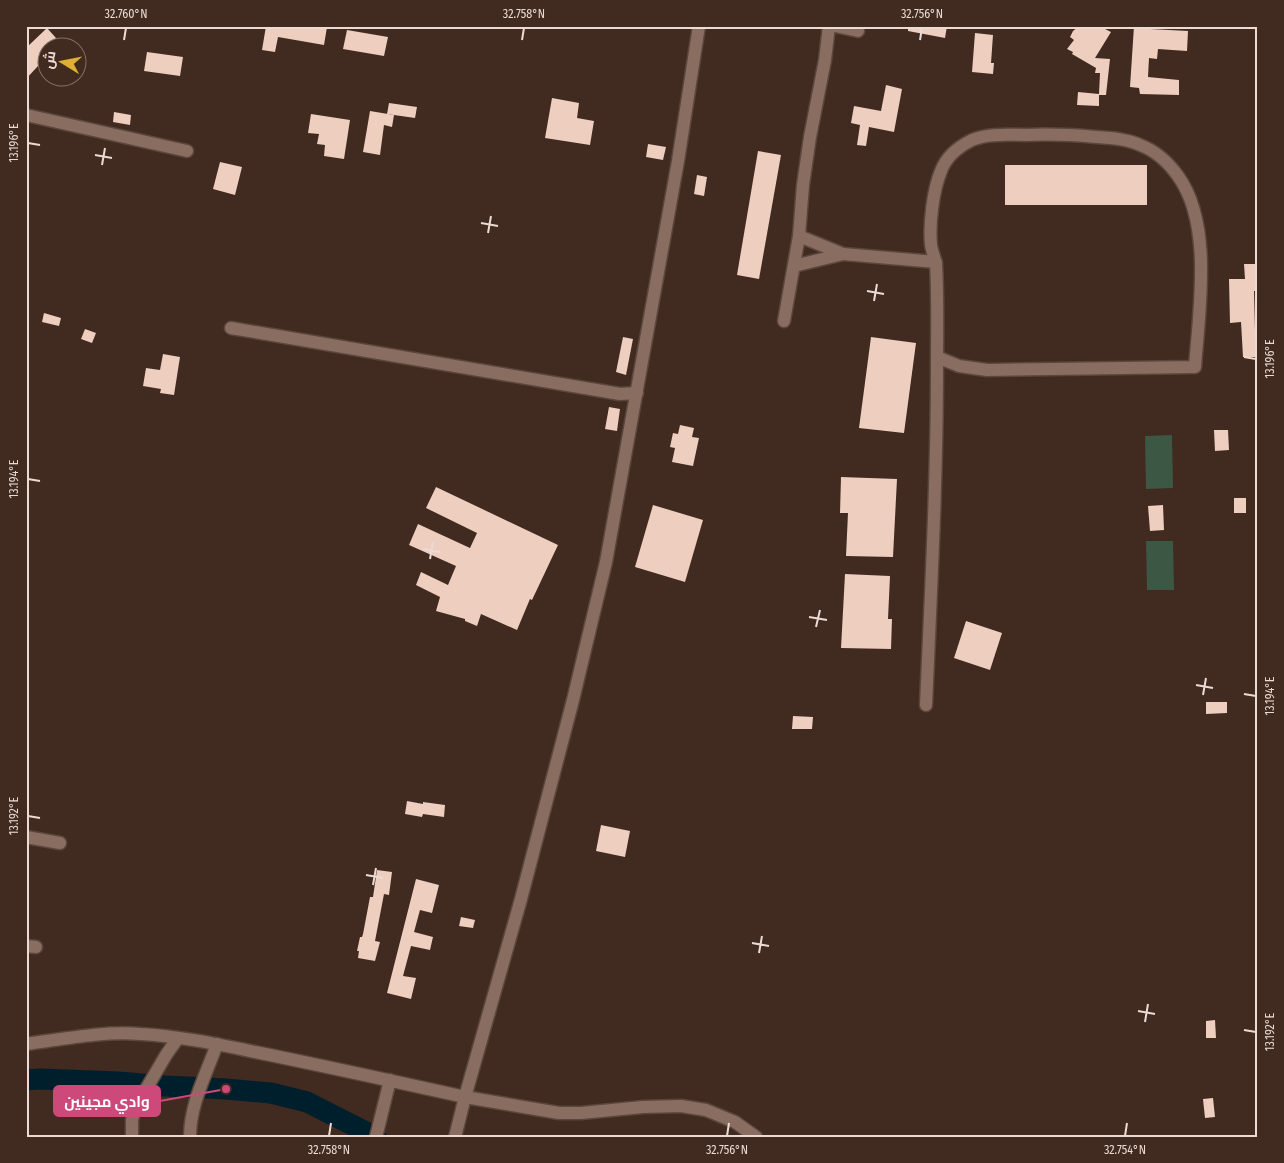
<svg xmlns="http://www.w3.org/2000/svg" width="1284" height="1163" font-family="'Fira Sans Condensed',Cairo,sans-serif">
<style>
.green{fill:#3d5745}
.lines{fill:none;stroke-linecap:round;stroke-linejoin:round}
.river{stroke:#001f2c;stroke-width:21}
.building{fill:#edcebf}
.minor-casing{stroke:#5a463c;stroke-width:15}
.minor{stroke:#886d60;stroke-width:12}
.ticks{fill:none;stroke:#ebdbd4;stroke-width:2}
.leader{fill:none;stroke:#cc4979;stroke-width:2}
.callout-dot{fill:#cc4979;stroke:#412a1f;stroke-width:2}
.callout{fill:#cc4979;stroke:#cc4979;stroke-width:2}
.callout-label{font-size:15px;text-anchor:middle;font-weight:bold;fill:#fff}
.neatline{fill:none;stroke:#ebdbd4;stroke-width:2}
.ticks-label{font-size:12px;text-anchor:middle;fill:#ebdbd4}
</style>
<rect width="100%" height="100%" fill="#412a1f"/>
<!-- green -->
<g class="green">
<path d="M1172 435 1173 488 1146 489 1145 436Z"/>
<path d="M1146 541H1173L1174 590H1147Z"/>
</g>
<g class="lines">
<!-- river -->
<path class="river" d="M26 1080 40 1079 118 1082 165 1086 226 1089 271 1093 307 1102 376 1137"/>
</g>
<!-- building -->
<g class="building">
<path d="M266 26H319L327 27 324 45 278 37 275 52 262 50Z"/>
<path d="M908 26H947L945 38 908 31Z"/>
<path d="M1083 26H1107L1105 29 1111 32 1095 58 1110 59 1106 95H1099V106L1077 105 1078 92 1099 94 1100 73H1095L1096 68 1072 54 1073 52 1067 49 1074 40 1070 37 1073 31 1078 27Z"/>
<path d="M1134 26H1151L1150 29 1188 31 1187 51 1158 49 1157 59 1149 58 1148 77 1179 80V95L1140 94 1139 88 1130 87Z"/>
<path d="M47 28 65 48H48V55L26 79V48Z"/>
<path d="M347 30 388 37 384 56 343 49Z"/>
<path d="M975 33 993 35 991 63H994L993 74 972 72Z"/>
<path d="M147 52 183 57 180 76 144 71Z"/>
<path d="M886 85 902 89 894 132 869 127 866 146 857 145 860 125 851 123 854 106 881 111Z"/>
<path d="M552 98 579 103 577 118 594 121 590 145 545 138Z"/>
<path d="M389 103 417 107 415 118 387 114Z"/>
<path d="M370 111 394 115 392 127 384 125 380 155 363 152Z"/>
<path d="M114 112 131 115 130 125 113 122Z"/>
<path d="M311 114 350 120 344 159 324 156 325 145 317 144 319 134 308 133Z"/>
<path d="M648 144 666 147 663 160 646 157Z"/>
<path d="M758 151 781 155 759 279 737 275Z"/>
<path d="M220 162 242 167 235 195 213 189Z"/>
<rect x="1005" y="165" width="142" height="40"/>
<path d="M697 175 707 177 704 196 694 194Z"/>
<path d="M1244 264H1258V291H1254L1255 330H1258V357H1243L1241 322 1230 323 1229 279H1245Z"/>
<path d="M44 313 61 318 59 326 42 322Z"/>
<path d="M85 329 96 333 92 343 81 339Z"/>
<path d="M623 337 633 339 626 375 616 372Z"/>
<path d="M871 337 916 343 904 433 859 428Z"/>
<path d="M163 354 180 357 174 395 160 393 161 389 143 386 146 368 160 370Z"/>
<path d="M609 407 620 409 617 431 605 429Z"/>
<path d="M680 425 694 428 692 437 699 438 693 466 672 462 675 448 670 447 673 433 678 434Z"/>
<path d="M1214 430H1228L1229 450 1215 451Z"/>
<path d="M841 477 897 479 893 557 846 556 848 513H840Z"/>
<path d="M436 487 558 545 532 600 530 599 517 630 481 614 477 626 465 621V619L436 611 440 597 416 585 421 572 448 585 456 566 409 545 418 524 470 548 477 533 426 508Z"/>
<rect x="1234" y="498" width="12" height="15"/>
<path d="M653 505 703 520 685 582 635 567Z"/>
<path d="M1163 505 1164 530 1150 531 1148 506Z"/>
<path d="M845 574 890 576 888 619H892L891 649 841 648Z"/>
<path d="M966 621 1002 633 990 670 954 658Z"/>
<path d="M1206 702H1227V713L1206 714Z"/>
<path d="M793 716 813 717 812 729H792Z"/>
<path d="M407 801 423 804V802L445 805 444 817 423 814 422 817 405 814Z"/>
<path d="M601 825 630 831 625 857 596 851Z"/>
<path d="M377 870 392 872 389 895 384 894 375 941 380 942 375 961 358 958 359 951H357L360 937H362L363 934 370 897H373Z"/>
<path d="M416 879 439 885 432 913 420 910 414 932 433 937 430 950 411 946 403 976 416 978 411 999 387 993Z"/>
<path d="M461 917 475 920 473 928 459 926Z"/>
<path d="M1215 1020 1216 1038H1206V1021Z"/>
<path d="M1213 1098 1215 1117 1205 1118 1203 1099Z"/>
</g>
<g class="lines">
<defs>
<g id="minor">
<path d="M835 26 858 31"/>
<path d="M26 115 187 151"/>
<path d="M799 236 843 254 936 262"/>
<path d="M794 266 843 254"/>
<path d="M784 321 799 236 803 185 810 137 825 60 829 26"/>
<path d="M231 328 620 394 637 393"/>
<path d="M926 705C931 591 937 478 937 364 937 331 938 298 936 264 935 258 932 252 931 245 929 224 933 190 941 171 946 157 958 147 972 140 988 133 1009 135 1026 135 1050 134 1073 135 1096 137 1111 138 1127 139 1140 145 1156 151 1168 162 1178 176 1213 224 1199 311 1195 367L987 370 959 366 937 357"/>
<path d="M26 837 60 843"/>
<path d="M26 946 36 947"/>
<path d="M26 1044C64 1039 102 1031 140 1034 180 1036 221 1045 260 1053 329 1067 397 1082 465 1097L521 899 573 700 606 562 678 161 699 26"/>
<path d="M132 1137V1120L134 1112 138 1103 166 1055 178 1038"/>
<path d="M190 1137C190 1104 206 1075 217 1044"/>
<path d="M376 1137 390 1080"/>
<path d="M455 1137 465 1097 559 1113H581L643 1107 681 1106 706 1110 735 1122 756 1137"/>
</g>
</defs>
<!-- minor casing -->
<use href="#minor" class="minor-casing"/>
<!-- minor -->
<use href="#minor" class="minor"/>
</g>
<!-- ticks -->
<path class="ticks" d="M124 40 126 28M522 40 524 28M920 40 922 28M28 143 40 145M95 155 112 158M102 165 105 148M481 223 498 226M488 233 491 216M867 291 884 294M874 301 877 284M1244 357 1256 359M28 479 40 481M423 549 440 552M430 559 433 542M809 617 827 620M816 627 820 610M1196 685 1213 688M1244 694 1256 696M1203 695 1206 678M28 816 40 818M366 875 383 878M373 885 376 868M752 943 769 946M759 953 762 936M1138 1011 1155 1014M1145 1022 1148 1004M1244 1030 1256 1032M329 1136 331 1123M727 1136 729 1123M1125 1136 1127 1123"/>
<!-- callouts -->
<path class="leader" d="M226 1089L160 1101"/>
<circle class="callout-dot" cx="226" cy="1089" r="5"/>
<rect class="callout" x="54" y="1086" width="106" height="30" rx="5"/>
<g class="callout-label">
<text x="107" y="1107">وادي مجينين</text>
</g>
<!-- border -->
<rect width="1284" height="1163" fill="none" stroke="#412a1f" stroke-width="55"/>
<!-- north arrow -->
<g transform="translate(62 62) rotate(280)"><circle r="24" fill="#412a1f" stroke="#857167"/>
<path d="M0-4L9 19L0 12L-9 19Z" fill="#dfb034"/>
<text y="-8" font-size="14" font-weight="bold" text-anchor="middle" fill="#ebdbd4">ش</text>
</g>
<rect x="28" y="28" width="1228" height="1108" class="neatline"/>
<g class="ticks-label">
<text x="126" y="18">32.760°N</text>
<text x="524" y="18">32.758°N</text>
<text x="922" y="18">32.756°N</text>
<text transform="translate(14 143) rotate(-90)" y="4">13.196°E</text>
<text transform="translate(1270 359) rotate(-90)" y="4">13.196°E</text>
<text transform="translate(14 479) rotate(-90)" y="4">13.194°E</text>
<text transform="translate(1270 696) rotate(-90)" y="4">13.194°E</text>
<text transform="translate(14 816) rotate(-90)" y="4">13.192°E</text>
<text transform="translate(1270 1032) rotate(-90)" y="4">13.192°E</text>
<text x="329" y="1154">32.758°N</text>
<text x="727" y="1154">32.756°N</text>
<text x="1125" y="1154">32.754°N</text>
</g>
</svg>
